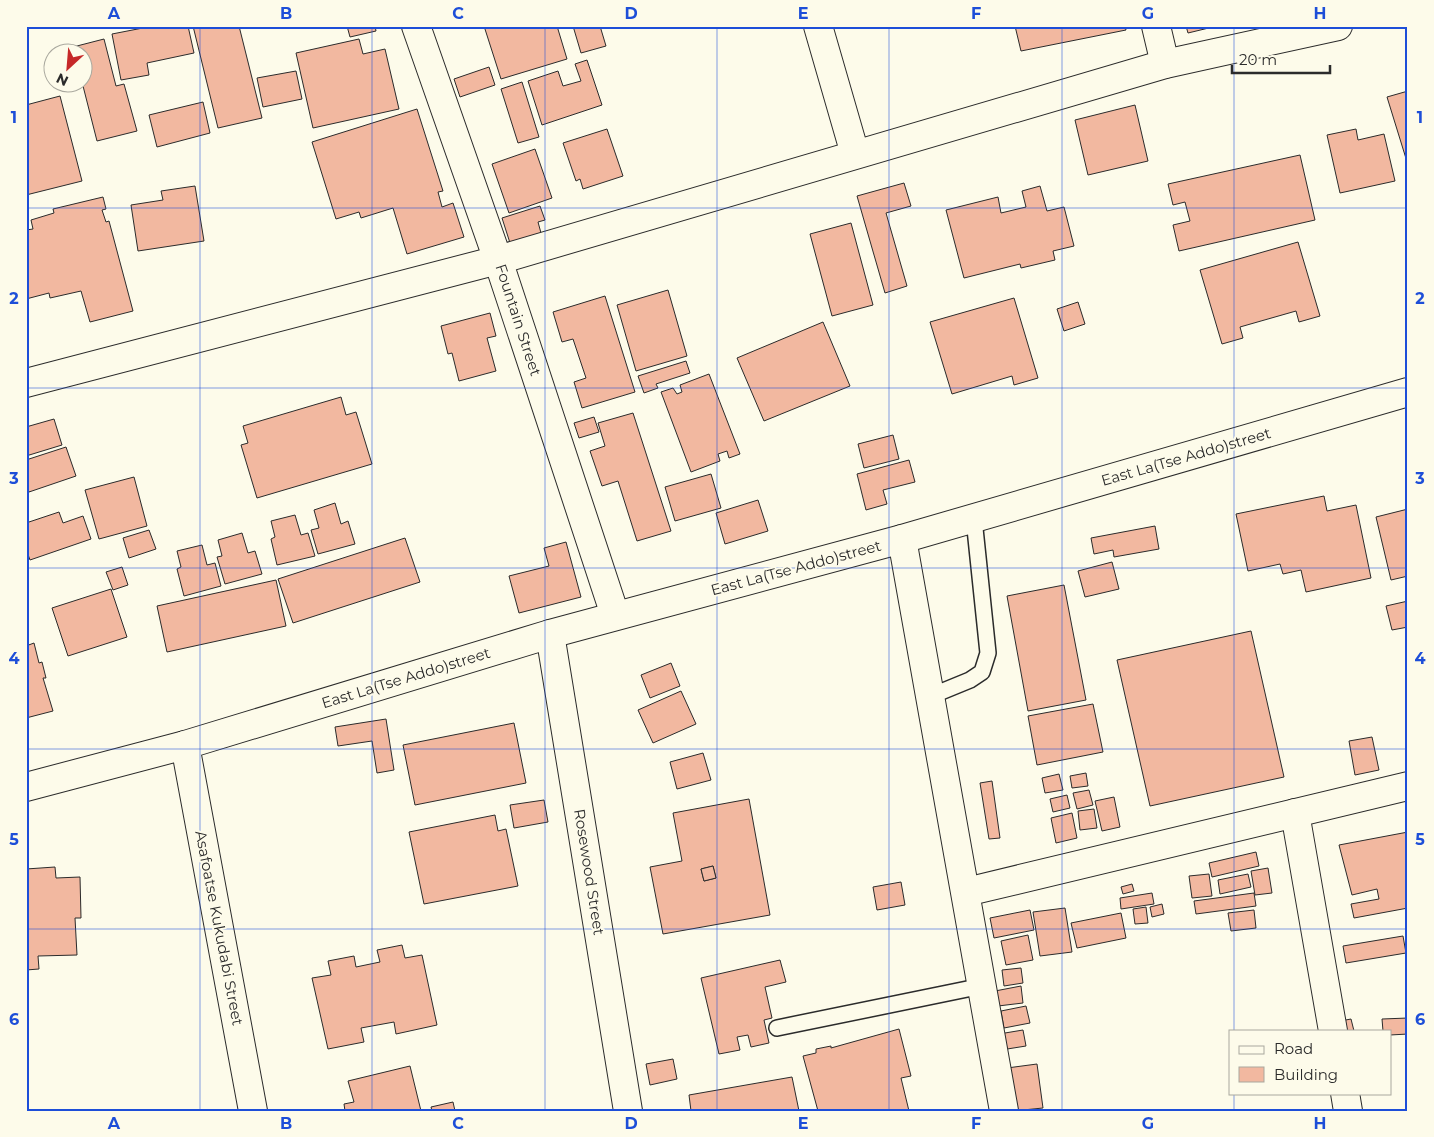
<svg xmlns="http://www.w3.org/2000/svg" width="1434" height="1137" font-family="Montserrat,sans-serif">
<style>
.building{fill:#f2b8a0;stroke:#2b2b2b;fill-rule:evenodd}
.lines{fill:none;stroke-linecap:round;stroke-linejoin:round}
.lane-casing{stroke:#2b2b2b;stroke-width:18}
.street-casing{stroke:#2b2b2b;stroke-width:30}
.secondary-casing{stroke:#2b2b2b;stroke-width:30}
.lane{stroke:#fdfbea;stroke-width:15}
.street{stroke:#fdfbea;stroke-width:28}
.secondary{stroke:#fdfbea;stroke-width:28}
.grid{fill:none;stroke:#1d4ed8;stroke-width:1;stroke-opacity:0.55}
.labels{text-anchor:middle;stroke-width:4;stroke-linejoin:round;paint-order:stroke}
.street-label{font-size:15px;fill:#2b2b2b;stroke:#fdfbea}
.neatline{fill:none;stroke:#1d4ed8;stroke-width:2}
.grid-label{font-size:16px;text-anchor:middle;font-weight:bold;fill:#1d4ed8}
</style>
<rect width="100%" height="100%" fill="#fdfbea"/>
<!-- building -->
<g class="building">
<path d="M153 26H188L194 53 147 63 149 75 121 80 112 34Z"/>
<path d="M193 26H239L262 118 218 128Z"/>
<path d="M347 26H375L376 31 350 37Z"/>
<path d="M484 26H557L567 59 501 79Z"/>
<path d="M573 26H600L606 46 581 53Z"/>
<path d="M1015 26H1125L1126 30 1021 51Z"/>
<path d="M1186 26H1217L1188 33Z"/>
<path d="M104 39 116 86 124 84 137 131 97 141 82 82V52H75L73 47Z"/>
<path d="M359 39 363 54 385 49 399 109 313 128 296 53Z"/>
<path d="M587 60 602 105 542 125 528 81 558 71 563 86 581 81 575 64Z"/>
<path d="M489 67 495 85 460 97 454 79Z"/>
<path d="M296 71 302 99 263 107 257 78Z"/>
<path d="M522 82 539 137 518 143 501 89Z"/>
<path d="M1408 91V165L1387 97Z"/>
<path d="M60 96 82 181 26 195V105Z"/>
<path d="M203 102 210 133 157 147 149 115Z"/>
<path d="M1135 105 1148 161 1088 175 1075 120Z"/>
<path d="M417 109 443 191 438 192 442 207 453 203 464 237 407 254 393 208 361 218 359 212 336 219 312 142Z"/>
<path d="M607 129 623 176 583 189 580 179 576 181 563 143Z"/>
<path d="M1356 129 1358 140 1384 134 1395 181 1340 193 1327 135Z"/>
<path d="M535 149 552 198 509 213 492 164Z"/>
<path d="M1300 155 1315 220 1179 251 1173 225 1190 221 1185 202 1173 205 1168 184Z"/>
<path d="M904 183 911 206 886 213 907 286 885 293 857 196Z"/>
<path d="M195 186 204 241 138 251 131 205 163 200 161 191Z"/>
<path d="M1040 186 1047 211 1064 207 1074 246 1053 251 1055 260 1021 268 1020 264 964 278 946 210 998 197 1001 213 1026 207 1022 191Z"/>
<path d="M103 197 106 209 102 210 106 222 109 221 133 311 90 322 81 291 50 298 49 293 26 299V230L33 229 31 220 54 213 53 209Z"/>
<path d="M540 206 545 220 538 222 541 233 510 243 502 218Z"/>
<path d="M851 223 873 305 832 316 810 234Z"/>
<path d="M1298 242 1320 316 1299 322 1296 311 1240 327 1243 338 1222 344 1200 270Z"/>
<path d="M668 290 687 356 636 371 617 305Z"/>
<path d="M605 296 635 392 582 408 574 382 586 378 573 339 562 342 553 312Z"/>
<path d="M1014 298 1038 378 1014 385 1012 376 952 394 930 322Z"/>
<path d="M1078 302 1085 324 1064 331 1057 309Z"/>
<path d="M490 313 496 336 487 338 496 371 459 381 452 353 448 354 441 326Z"/>
<path d="M823 322 850 386 764 421 737 358Z"/>
<path d="M686 361 690 373 656 384 658 388 644 393 638 376Z"/>
<path d="M709 374 740 454 729 458 727 451 718 454 720 461 691 472 661 392 673 388 677 394 682 392 680 385Z"/>
<path d="M341 397 346 415 356 412 372 464 257 498 241 445 248 443 243 426Z"/>
<path d="M633 413 671 531 637 541 618 481 602 486 590 451 605 446 598 423Z"/>
<path d="M594 417 599 432 579 438 574 423Z"/>
<path d="M54 419 62 445 26 456V427Z"/>
<path d="M893 435 899 459 864 468 858 444Z"/>
<path d="M66 447 76 476 29 492 26 485V460Z"/>
<path d="M909 460 915 482 883 490 887 504 866 510 857 474Z"/>
<path d="M711 474 721 508 675 521 665 487Z"/>
<path d="M134 477 147 526 99 539 85 490Z"/>
<path d="M1324 496 1327 511 1356 505 1371 578 1306 592 1301 570 1283 574 1280 564 1248 571 1236 514Z"/>
<path d="M758 500 768 531 725 544 716 513Z"/>
<path d="M335 503 341 524 348 521 355 544 318 554 311 530 319 528 314 510Z"/>
<path d="M1408 509V576L1391 580 1376 517Z"/>
<path d="M59 512 63 523 83 516 91 539 30 560 26 549V523Z"/>
<path d="M295 515 301 535 308 533 315 556 277 565 271 539 275 537 271 521Z"/>
<path d="M1155 526 1159 549 1114 557 1113 550 1094 554 1091 538Z"/>
<path d="M149 530 156 549 129 558 123 538Z"/>
<path d="M242 533 248 553 255 551 262 574 225 584 217 557 222 556 218 540Z"/>
<path d="M405 538 420 582 293 623 278 579Z"/>
<path d="M566 542 581 597 519 613 509 576 549 566 544 548Z"/>
<path d="M202 545 207 565 215 563 221 586 184 596 177 569 181 567 177 551Z"/>
<path d="M1112 562 1119 589 1085 597 1078 571Z"/>
<path d="M122 567 128 585 113 590 106 572Z"/>
<path d="M276 580 286 626 167 652 157 606Z"/>
<path d="M1064 585 1086 700 1028 711 1007 596Z"/>
<path d="M111 589 127 637 68 656 52 608Z"/>
<path d="M1408 601V627L1392 630 1386 606Z"/>
<path d="M1251 631 1284 777 1150 806 1117 660Z"/>
<path d="M34 643 39 663 42 662 46 678H43L53 711 26 718V646Z"/>
<path d="M671 663 680 686 650 698 641 675Z"/>
<path d="M681 691 696 724 653 743 638 710Z"/>
<path d="M1093 704 1103 752 1037 765 1028 716Z"/>
<path d="M386 719 394 770 377 773 372 741 338 746 335 727Z"/>
<path d="M514 723 526 783 415 805 403 745Z"/>
<path d="M1372 737 1379 770 1355 775 1349 741Z"/>
<path d="M703 753 711 780 677 789 670 762Z"/>
<path d="M1086 773 1088 786 1072 788 1070 776Z"/>
<path d="M1059 774 1063 790 1045 793 1042 778Z"/>
<path d="M992 781 1000 838 989 839 980 783Z"/>
<path d="M1089 790 1093 805 1077 809 1073 793Z"/>
<path d="M1067 795 1070 808 1053 812 1050 799Z"/>
<path d="M1114 797 1120 827 1102 831 1095 801Z"/>
<path d="M749 799 770 915 663 934 650 867 682 861 673 813ZM713 866 716 878 704 881 701 869Z"/>
<path d="M544 800 548 822 514 828 510 805Z"/>
<path d="M1094 809 1097 828 1080 830 1078 811Z"/>
<path d="M1072 813 1077 838 1056 843 1051 818Z"/>
<path d="M495 815 498 831 506 829 518 886 424 904 409 832Z"/>
<path d="M1408 832V908L1354 918 1351 904 1379 899 1377 889 1352 895 1339 845Z"/>
<path d="M1256 852 1259 866 1212 877 1209 863Z"/>
<path d="M713 866 716 878 704 881 701 869Z"/>
<path d="M55 867 56 878 80 877 81 918H75L77 955 38 956 39 969 26 970V869Z"/>
<path d="M1268 868 1272 893 1255 895 1251 871Z"/>
<path d="M1209 874 1212 896 1192 898 1189 876Z"/>
<path d="M1248 874 1251 887 1220 894 1218 880Z"/>
<path d="M901 882 905 905 877 910 873 887Z"/>
<path d="M1132 884 1134 891 1123 894 1121 887Z"/>
<path d="M1152 893 1154 904 1121 909 1120 898Z"/>
<path d="M1254 893 1256 906 1196 914 1194 901Z"/>
<path d="M1162 904 1164 914 1152 917 1150 907Z"/>
<path d="M1146 907 1148 923 1135 924 1133 909Z"/>
<path d="M1065 908 1072 952 1040 956 1033 912Z"/>
<path d="M1030 910 1034 930 994 938 990 918Z"/>
<path d="M1254 910 1256 928 1231 931 1228 913Z"/>
<path d="M1121 913 1126 938 1077 948 1071 923Z"/>
<path d="M1028 935 1033 960 1006 965 1001 941Z"/>
<path d="M1403 936 1406 953 1346 963 1343 946Z"/>
<path d="M402 945 405 958 422 955 437 1025 396 1034 394 1022 361 1028 364 1042 328 1049 312 978 331 975 328 961 354 956 356 967 380 962 377 950Z"/>
<path d="M780 960 786 982 765 987 772 1018 764 1020 769 1043 751 1047 748 1035 737 1037 740 1050 719 1054 701 978Z"/>
<path d="M1021 968 1023 983 1004 986 1002 970Z"/>
<path d="M1021 986 1023 1003 998 1006 995 991Z"/>
<path d="M1026 1006 1030 1023 1004 1028 1001 1011Z"/>
<path d="M1408 1018V1034L1390 1035V1031H1383L1382 1019Z"/>
<path d="M1351 1019 1354 1031H1337L1335 1022Z"/>
<path d="M899 1029 911 1076 901 1078 909 1111H818L803 1056 816 1053V1049L831 1046V1048Z"/>
<path d="M1023 1030 1026 1046 1001 1050 999 1034Z"/>
<path d="M673 1059 677 1079 650 1085 646 1064Z"/>
<path d="M1037 1064 1043 1108 1013 1111 1007 1068Z"/>
<path d="M410 1066 421 1111H345L344 1104 354 1102 348 1081Z"/>
<path d="M792 1077 799 1111H691L689 1095Z"/>
<path d="M453 1102 455 1111H432L431 1107Z"/>
</g>
<g class="lines">
<defs>
<g id="lane">
<path d="M931 696 970 680 982 672 988 653 974 519"/>
<path d="M777 1028 982 986"/>
</g>
<g id="street">
<path d="M416 26 498 260 615 615"/>
<path d="M818 26 855 154"/>
<path d="M1156 26 1165 64"/>
<path d="M26 383 498 260 1165 64 1338 26"/>
<path d="M902 539 1004 1111"/>
<path d="M550 634 628 1111"/>
<path d="M26 787 185 745"/>
<path d="M1295 813 1333 1031"/>
<path d="M966 892 1408 786"/>
<path d="M1345 1093 1348 1111"/>
</g>
<path id="secondary" d="M253 1111 185 745 550 634 902 539 1408 392"/>
</defs>
<!-- lane casing -->
<use href="#lane" class="lane-casing"/>
<!-- street casing -->
<use href="#street" class="street-casing"/>
<!-- secondary casing -->
<use href="#secondary" class="secondary-casing"/>
<!-- lane -->
<use href="#lane" class="lane"/>
<!-- street -->
<use href="#street" class="street"/>
<!-- secondary -->
<use href="#secondary" class="secondary"/>
</g>
<!-- grid -->
<path class="grid" d="M200 26V1111M372 26V1111M545 26V1111M717 26V1111M889 26V1111M1062 26V1111M1234 26V1031M26 208H1408M26 388H1408M26 568H1408M26 749H1408M26 929H1408M1234 1093V1111"/>
<g class="labels">
<!-- street labels -->
<g class="street-label">
<text transform="translate(518 320) rotate(72)" y="5">Fountain Street</text>
<text transform="translate(1186 457) rotate(-16)" y="5">East La(Tse Addo)street</text>
<text transform="translate(796 568) rotate(-15)" y="5">East La(Tse Addo)street</text>
<text transform="translate(406 678) rotate(-17)" y="5">East La(Tse Addo)street</text>
<text transform="translate(589 872) rotate(81)" y="5">Rosewood Street</text>
<text transform="translate(219 928) rotate(79)" y="5">Asafoatse Kukudabi Street</text>
</g>
</g>
<!-- border -->
<rect width="1434" height="1137" fill="none" stroke="#fdfbea" stroke-width="55"/>
<!-- legend -->
<rect x="1229" y="1030" width="162" height="65" fill="#fdfbea" stroke="#a9a89e"/>
<rect x="1239" y="1046" width="25" height="8" fill="#fdfbea" stroke="#a9a89e"/>
<text x="1274" y="1054" font-size="15" fill="#2b2b2b">Road</text>
<rect x="1239" y="1067" width="25" height="15" fill="#f2b8a0" stroke="#a9a89e"/>
<text x="1274" y="1080" font-size="15" fill="#2b2b2b">Building</text>
<!-- north arrow -->
<g transform="translate(68 68) rotate(206)"><circle r="24" fill="#fdfbea" stroke="#a9a89e"/>
<path d="M0-4L9 19L0 12L-9 19Z" fill="#c62828"/>
<text y="-8" font-size="14" font-weight="bold" text-anchor="middle" fill="#2b2b2b">N</text>
</g>
<!-- scale -->
<path d="M1232 65v8h98v-8" fill="none" stroke="#2b2b2b" stroke-width="2.5"/>
<text x="1239" y="65" font-size="15" fill="#2b2b2b" stroke="#fdfbea" stroke-width="4" paint-order="stroke">20 m</text>
<rect x="28" y="28" width="1378" height="1082" class="neatline"/>
<g class="grid-label">
<text x="114" y="19">A</text>
<text x="286" y="19">B</text>
<text x="458" y="19">C</text>
<text x="631" y="19">D</text>
<text x="803" y="19">E</text>
<text x="976" y="19">F</text>
<text x="1148" y="19">G</text>
<text x="1320" y="19">H</text>
<text x="14" y="123">1</text>
<text x="1420" y="123">1</text>
<text x="14" y="304">2</text>
<text x="1420" y="304">2</text>
<text x="14" y="484">3</text>
<text x="1420" y="484">3</text>
<text x="14" y="664">4</text>
<text x="1420" y="664">4</text>
<text x="14" y="845">5</text>
<text x="1420" y="845">5</text>
<text x="14" y="1025">6</text>
<text x="1420" y="1025">6</text>
<text x="114" y="1129">A</text>
<text x="286" y="1129">B</text>
<text x="458" y="1129">C</text>
<text x="631" y="1129">D</text>
<text x="803" y="1129">E</text>
<text x="976" y="1129">F</text>
<text x="1148" y="1129">G</text>
<text x="1320" y="1129">H</text>
</g>
</svg>
